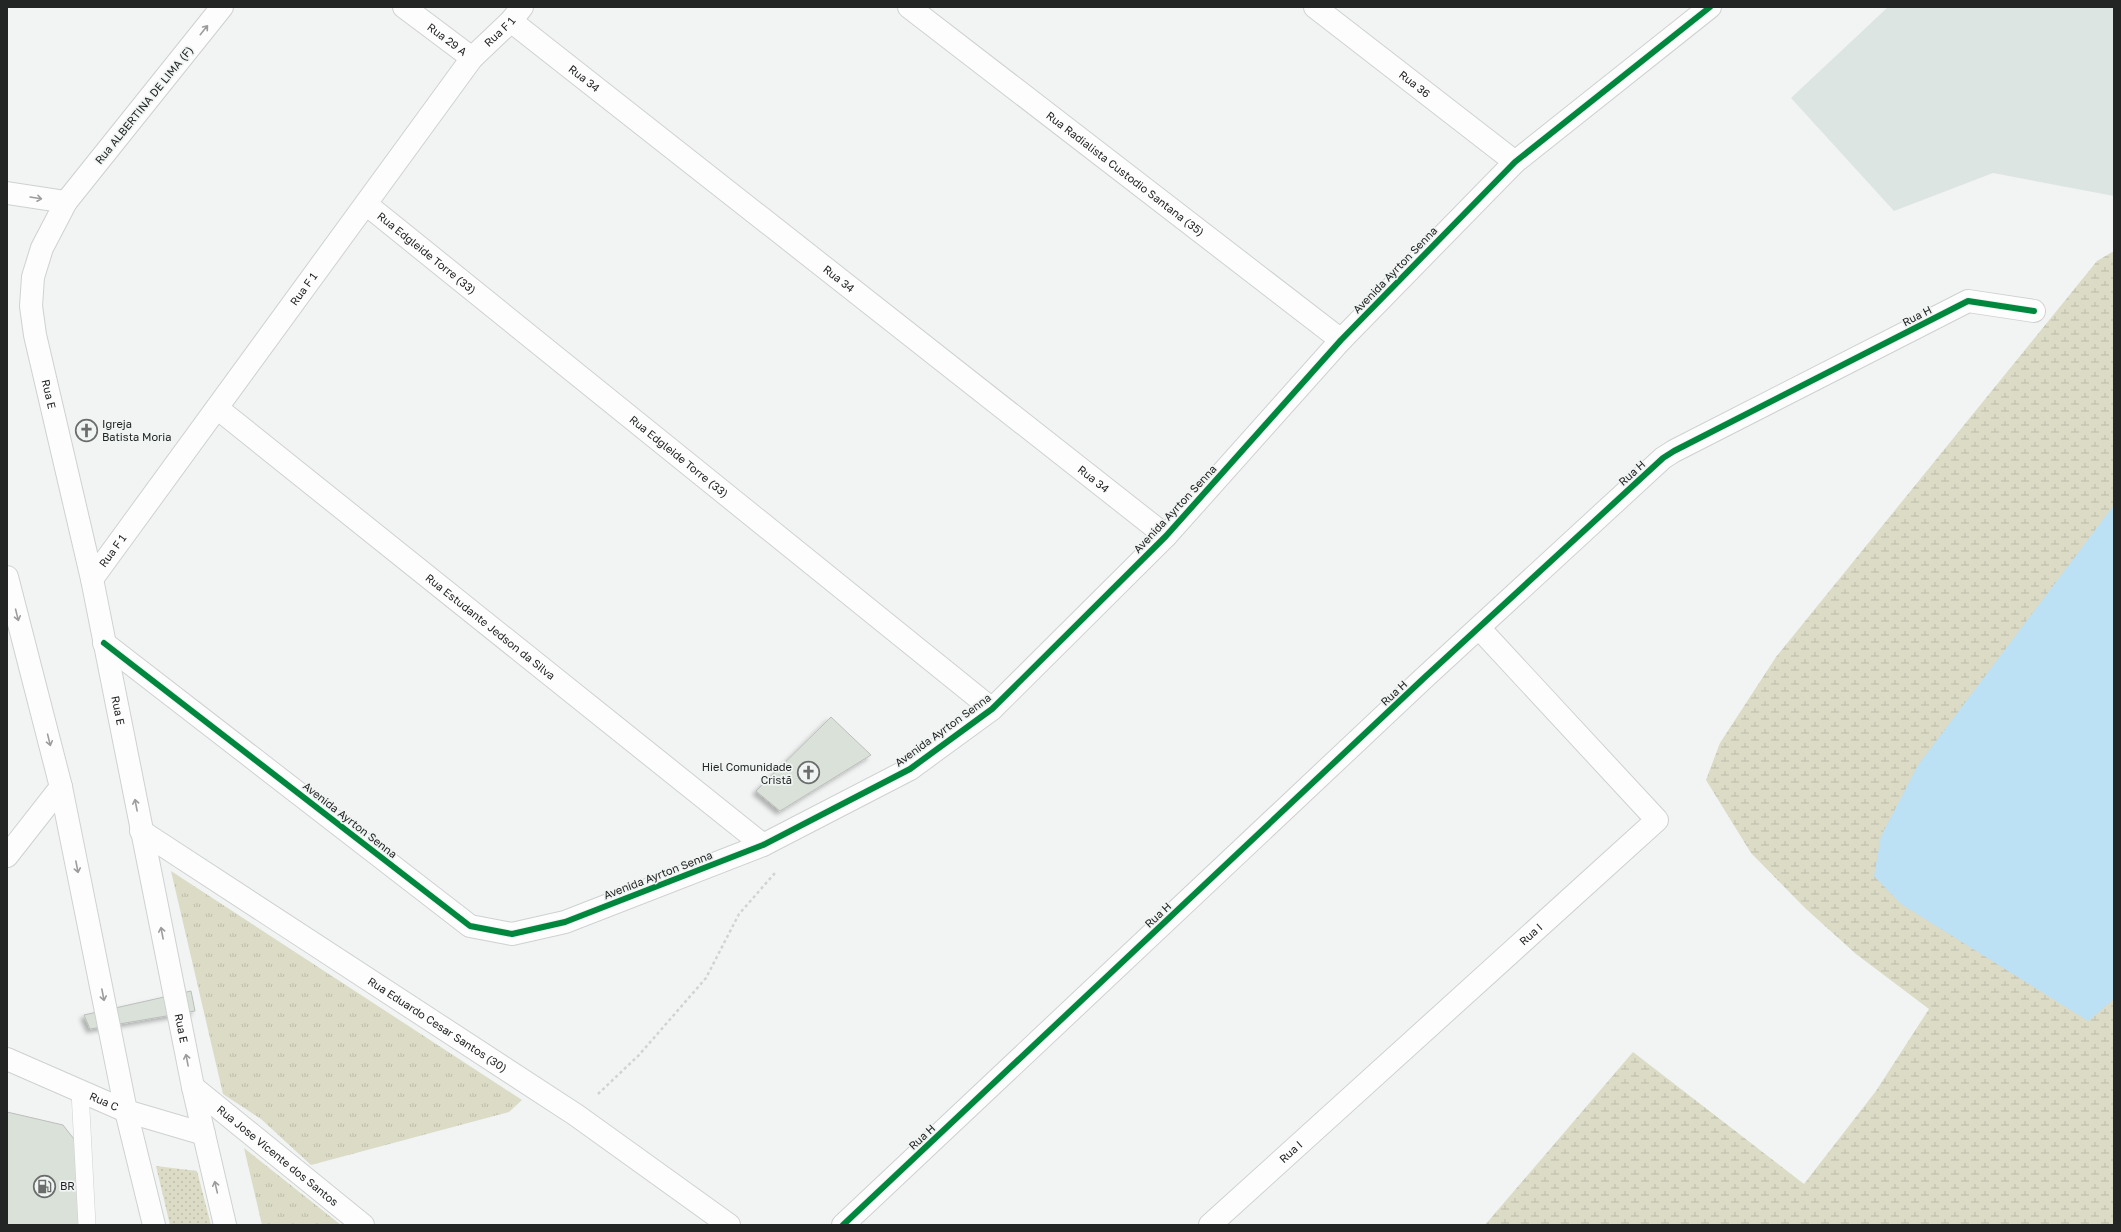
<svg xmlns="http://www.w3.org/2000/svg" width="2121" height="1232" font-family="'Golos Text',sans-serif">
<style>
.built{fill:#dde5e2}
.grass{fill:url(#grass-dots)}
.wetland{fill:url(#wetland-marsh)}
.park{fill:url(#park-tufts)}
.water{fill:#bce0f4}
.building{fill:#dae1d9;stroke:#bcbebc;filter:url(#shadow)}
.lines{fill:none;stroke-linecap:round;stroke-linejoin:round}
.service-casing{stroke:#cfd1d1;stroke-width:18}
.minor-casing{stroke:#cfd1d1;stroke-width:24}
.tertiary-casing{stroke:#cfd1d1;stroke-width:24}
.path{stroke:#d2d2d2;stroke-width:2.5;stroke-dasharray:3 3;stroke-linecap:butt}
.service{stroke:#fdfdfd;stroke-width:17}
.minor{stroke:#fdfdfd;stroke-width:22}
.tertiary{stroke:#fdfdfd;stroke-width:22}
.cycleway-casing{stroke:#f0f5f3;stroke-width:8}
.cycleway{stroke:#00873e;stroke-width:6}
.oneway{stroke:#9b9c9b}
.labels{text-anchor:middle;stroke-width:3.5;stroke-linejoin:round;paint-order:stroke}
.street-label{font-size:11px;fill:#232524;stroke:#f0f5f3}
.poi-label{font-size:11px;fill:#232524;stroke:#f0f5f3;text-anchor:start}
</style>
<defs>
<pattern id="grass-dots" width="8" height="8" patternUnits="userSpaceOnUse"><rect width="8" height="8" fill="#dbdbc6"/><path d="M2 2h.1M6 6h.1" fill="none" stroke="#bcbcaa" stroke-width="1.8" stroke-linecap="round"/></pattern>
<pattern id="wetland-marsh" width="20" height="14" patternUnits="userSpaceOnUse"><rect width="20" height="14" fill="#dbdbc6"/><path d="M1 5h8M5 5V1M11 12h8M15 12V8" fill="none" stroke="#bcbcaa"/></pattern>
<pattern id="park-tufts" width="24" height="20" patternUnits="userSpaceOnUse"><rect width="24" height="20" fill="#dbdbc6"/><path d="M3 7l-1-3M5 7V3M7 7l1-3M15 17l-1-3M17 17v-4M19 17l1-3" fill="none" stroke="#bcbcaa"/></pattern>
<filter id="shadow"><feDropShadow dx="-3.5" dy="3.5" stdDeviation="2" flood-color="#0004"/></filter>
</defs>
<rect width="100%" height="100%" fill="#f1f4f3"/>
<!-- built -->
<path class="built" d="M1888 7H2114V196L1993 173 1894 211 1791 98Z"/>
<!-- grass -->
<path class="grass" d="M156 1166 197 1171 211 1225H170Z"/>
<!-- wetland -->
<path class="wetland" d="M2114 251V1225H1485L1633 1052 1804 1184 1876 1091 1929 1009 1856 954 1805 908 1751 853 1706 780 1720 743 1776 657 2097 261Z"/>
<!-- park -->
<g class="park">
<path d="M171 871 522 1100 509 1112 311 1165 261 1119 223 1094Z"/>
<path d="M244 1148 341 1225H262Z"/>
</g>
<!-- water -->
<path class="water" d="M2114 505V999L2088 1021 1901 904 1874 876 1881 836 1918 765Z"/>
<!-- building -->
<g class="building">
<path d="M831 717 871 755 780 811 756 791Z"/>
<path d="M191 991 195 1011 90 1029 84 1015Z"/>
<path d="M7 1112 63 1125 81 1148V1225H7Z"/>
</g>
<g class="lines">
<defs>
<path id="service" d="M80 1091 87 1225"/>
<g id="minor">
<path id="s1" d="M404 7 472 58"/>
<path id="s2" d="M909 7 1341 340"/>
<path id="s3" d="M1315 7 1515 162"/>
<path id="s4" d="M511 21 1166 536"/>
<path id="s5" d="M366 204 992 709"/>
<path id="s6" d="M217 408 763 845"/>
<path id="s7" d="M92 579 472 58 511 21 522 7"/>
<path d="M104 643 470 926 512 934 565 922 763 845 910 769 992 709 1166 536 1341 340 1515 162 1710 7"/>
<path id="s8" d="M141 831 576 1115 729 1225"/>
<path d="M7 856 61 787"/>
<path id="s9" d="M7 1059 126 1111 204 1134"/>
<path id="s10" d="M193 1087 363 1225"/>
<path d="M843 1225 1424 678 1663 458 1674 451 1968 301 2034 311"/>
<path id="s11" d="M1210 1225 1657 820 1479 628"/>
</g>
<g id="tertiary">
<path id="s12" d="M222 7 66 202 42 248 33 277 31 306 35 335 92 579 193 1087 225 1225"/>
<path d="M7 193 66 202"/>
<path d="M7 577 61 787 126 1111 154 1225"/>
</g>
</defs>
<!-- service casing -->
<use href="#service" class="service-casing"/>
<!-- minor casing -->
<use href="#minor" class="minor-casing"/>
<!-- tertiary casing -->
<use href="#tertiary" class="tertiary-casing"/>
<!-- path -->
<path class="path" d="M598 1094 639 1055 706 978 739 914 775 873"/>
<!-- service -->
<use href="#service" class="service"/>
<!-- minor -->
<use href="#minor" class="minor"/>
<!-- tertiary -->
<use href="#tertiary" class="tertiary"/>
<defs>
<g id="cycleway">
<path d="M104 643 470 926 512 934 565 922 763 845 910 769 992 709 1166 536 1341 340 1515 162 1710 7"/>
<path d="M843 1225 1424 678 1663 458 1674 451 1968 301 2034 311"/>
</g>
</defs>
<!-- cycleway casing -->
<use href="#cycleway" class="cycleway-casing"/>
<!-- cycleway -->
<use href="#cycleway" class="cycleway"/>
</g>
<!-- one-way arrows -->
<defs><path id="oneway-shaft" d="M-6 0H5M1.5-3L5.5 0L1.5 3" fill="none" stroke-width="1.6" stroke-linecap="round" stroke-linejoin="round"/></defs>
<g class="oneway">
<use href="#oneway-shaft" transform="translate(204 30) rotate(-51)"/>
<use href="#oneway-shaft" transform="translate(36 198) rotate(9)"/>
<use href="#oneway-shaft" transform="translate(17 615) rotate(76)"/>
<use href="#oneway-shaft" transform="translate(49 740) rotate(76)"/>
<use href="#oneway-shaft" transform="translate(136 805) rotate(-101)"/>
<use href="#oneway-shaft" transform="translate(77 867) rotate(79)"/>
<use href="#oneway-shaft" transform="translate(162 933) rotate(-101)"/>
<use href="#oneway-shaft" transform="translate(103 995) rotate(79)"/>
<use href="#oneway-shaft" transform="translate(187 1060) rotate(-101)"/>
<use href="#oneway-shaft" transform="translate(216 1187) rotate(-103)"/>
</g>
<!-- icons -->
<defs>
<symbol id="church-ring" viewBox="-11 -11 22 22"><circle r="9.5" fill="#f0f5f3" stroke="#6b6d6c" stroke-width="1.5"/><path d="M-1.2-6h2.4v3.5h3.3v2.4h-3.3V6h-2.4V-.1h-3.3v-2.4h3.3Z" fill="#6b6d6c"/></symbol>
<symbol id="fuel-ring" viewBox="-11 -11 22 22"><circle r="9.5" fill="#f0f5f3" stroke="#6b6d6c" stroke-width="1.5"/><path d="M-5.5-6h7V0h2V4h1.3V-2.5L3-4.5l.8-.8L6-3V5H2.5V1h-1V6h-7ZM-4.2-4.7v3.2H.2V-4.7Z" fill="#6b6d6c"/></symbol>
</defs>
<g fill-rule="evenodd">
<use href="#church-ring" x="74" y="418" width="25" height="25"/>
<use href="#church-ring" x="796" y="760" width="25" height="25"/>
<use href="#fuel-ring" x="32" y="1174" width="25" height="25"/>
</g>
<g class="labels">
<!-- street labels -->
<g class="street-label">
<text dy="4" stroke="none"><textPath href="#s7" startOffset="683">Rua F 1</textPath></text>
<text dy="4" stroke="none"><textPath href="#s1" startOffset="54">Rua 29 A</textPath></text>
<text dy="4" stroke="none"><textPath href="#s4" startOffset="93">Rua 34</textPath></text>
<text dy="4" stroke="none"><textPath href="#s3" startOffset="126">Rua 36</textPath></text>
<text transform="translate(144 105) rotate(-51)" y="4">Rua ALBERTINA DE LIMA (F)</text>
<text dy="4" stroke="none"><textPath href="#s2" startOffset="273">Rua Radialista Custodio Santana (35)</textPath></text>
<text dy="4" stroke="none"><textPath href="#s5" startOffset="78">Rua Edgleide Torre (33)</textPath></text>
<text transform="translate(1395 270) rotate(-46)" y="4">Avenida Ayrton Senna</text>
<text dy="4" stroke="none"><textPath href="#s4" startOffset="417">Rua 34</textPath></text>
<text dy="4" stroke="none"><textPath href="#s7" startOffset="359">Rua F 1</textPath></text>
<text transform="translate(1917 316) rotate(-27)" y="4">Rua H</text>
<text dy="4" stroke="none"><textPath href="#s12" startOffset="451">Rua E</textPath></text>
<text dy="4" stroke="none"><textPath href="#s5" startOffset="402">Rua Edgleide Torre (33)</textPath></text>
<text transform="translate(1632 473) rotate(-42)" y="4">Rua H</text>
<text dy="4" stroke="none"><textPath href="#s4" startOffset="741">Rua 34</textPath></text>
<text transform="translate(1175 509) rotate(-47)" y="4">Avenida Ayrton Senna</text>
<text dy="4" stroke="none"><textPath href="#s7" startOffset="35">Rua F 1</textPath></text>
<text dy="4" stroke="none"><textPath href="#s6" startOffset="350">Rua Estudante Jedson da Silva</textPath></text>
<text transform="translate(1394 693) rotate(-43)" y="4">Rua H</text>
<text dy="4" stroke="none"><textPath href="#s12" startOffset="775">Rua E</textPath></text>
<text transform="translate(943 730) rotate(-36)" y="4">Avenida Ayrton Senna</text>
<text transform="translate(350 820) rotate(38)" y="4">Avenida Ayrton Senna</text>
<text transform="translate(658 875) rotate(-21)" y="4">Avenida Ayrton Senna</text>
<text transform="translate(1158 915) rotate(-43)" y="4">Rua H</text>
<text dy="4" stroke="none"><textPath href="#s11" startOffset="433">Rua I</textPath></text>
<text dy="4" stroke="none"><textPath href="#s8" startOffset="354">Rua Eduardo Cesar Santos (30)</textPath></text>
<text dy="4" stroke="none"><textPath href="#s12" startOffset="1099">Rua E</textPath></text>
<text dy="4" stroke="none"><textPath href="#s9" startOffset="106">Rua C</textPath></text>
<text transform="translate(922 1137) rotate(-43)" y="4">Rua H</text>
<text dy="4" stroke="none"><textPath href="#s11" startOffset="109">Rua I</textPath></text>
<text dy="4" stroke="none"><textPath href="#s10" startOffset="109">Rua Jose Vicente dos Santos</textPath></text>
</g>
<!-- poi labels -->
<g class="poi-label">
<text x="102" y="428">Igreja<tspan x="102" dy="13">Batista Moria</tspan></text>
<text x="792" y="771" text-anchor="end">Hiel Comunidade<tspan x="792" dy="13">Cristã</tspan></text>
<text x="60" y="1190">BR</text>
</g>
</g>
<!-- border -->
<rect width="2121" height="1232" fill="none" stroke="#232524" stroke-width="16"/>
</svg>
